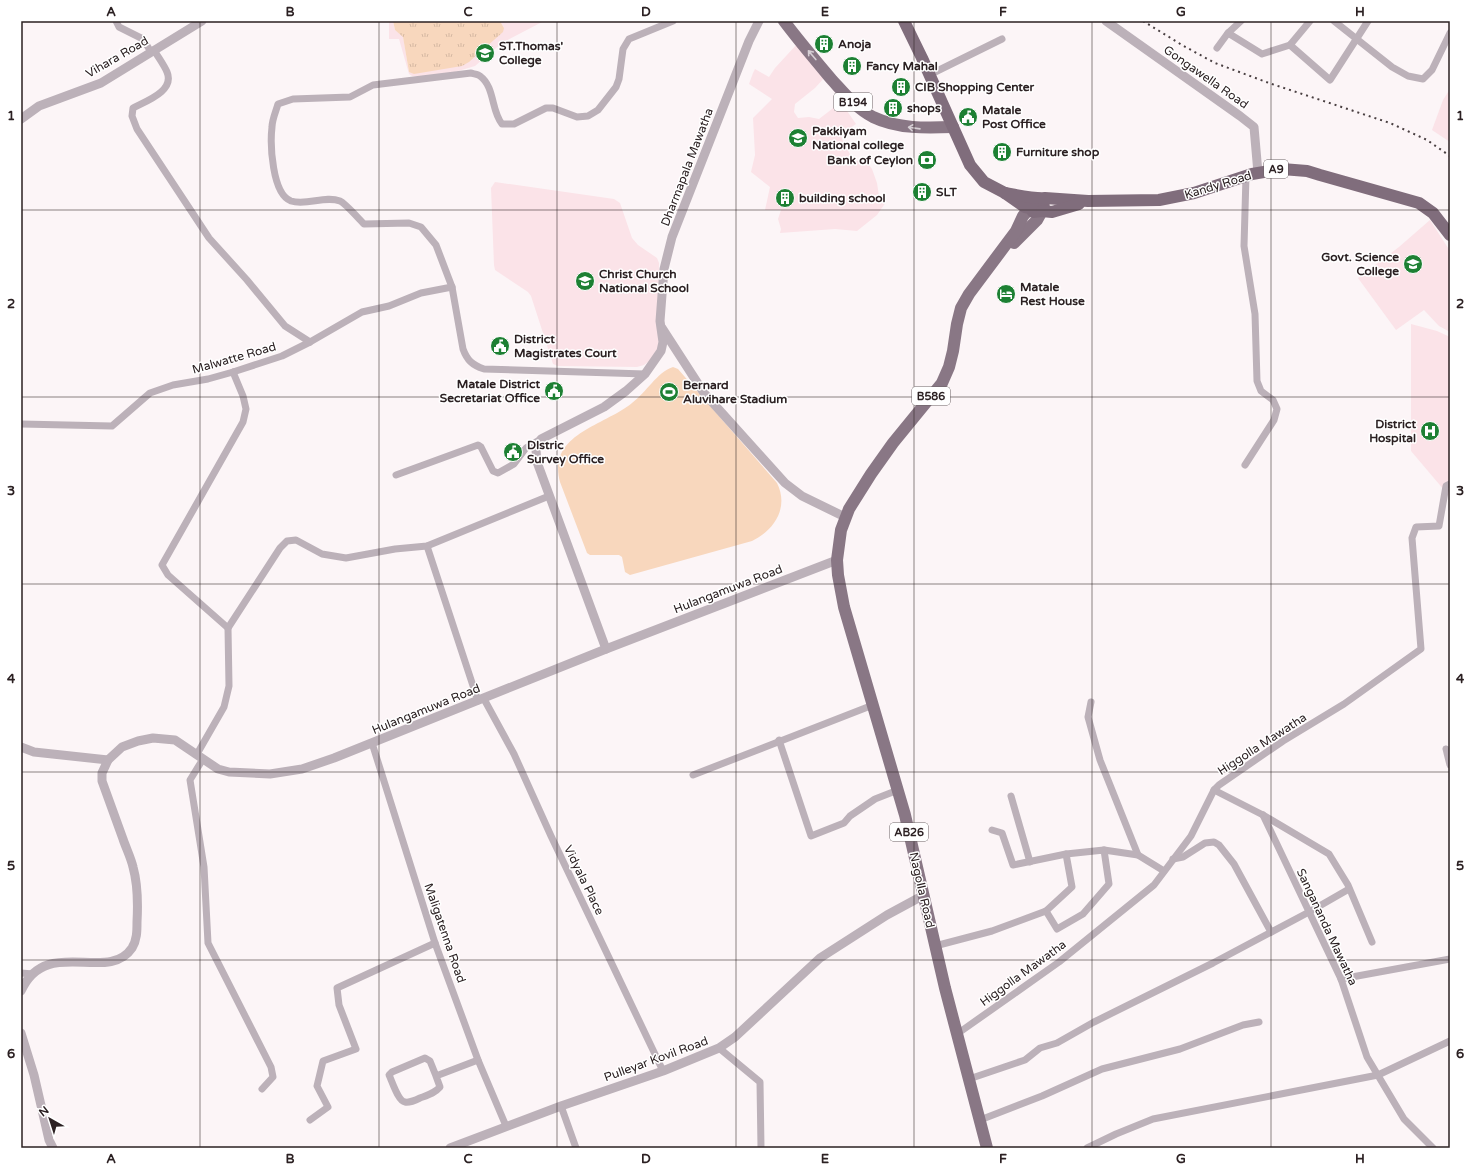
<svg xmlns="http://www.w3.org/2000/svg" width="1471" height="1169" font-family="'Varela Round',sans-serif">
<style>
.built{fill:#fbe3e8}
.park{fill:url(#park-tufts)}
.garden{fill:#f8d7bd}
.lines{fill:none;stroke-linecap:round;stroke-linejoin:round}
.minor{stroke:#bcb1b9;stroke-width:7}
.tertiary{stroke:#bcb1b9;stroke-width:9}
.primary{stroke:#897785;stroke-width:12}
.trunk{stroke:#806d7c;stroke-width:12}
.rail{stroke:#493f41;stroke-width:2;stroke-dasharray:2 4;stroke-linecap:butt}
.oneway{stroke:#d6cfd4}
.grid{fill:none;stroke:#2b2022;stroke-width:1;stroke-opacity:0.55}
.labels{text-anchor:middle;stroke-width:3;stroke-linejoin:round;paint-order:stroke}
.shield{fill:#fff;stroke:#6b6364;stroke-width:1}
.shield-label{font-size:11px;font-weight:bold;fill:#2b2022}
.poi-label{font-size:12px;font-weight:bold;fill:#2b2022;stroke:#fff;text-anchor:start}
.street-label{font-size:12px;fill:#2b2022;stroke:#fff}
.neatline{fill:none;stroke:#2b2022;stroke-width:1.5}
.grid-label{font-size:13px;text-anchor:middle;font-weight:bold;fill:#2b2022}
</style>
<defs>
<pattern id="park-tufts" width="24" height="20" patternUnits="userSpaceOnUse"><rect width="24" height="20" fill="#f8d7bd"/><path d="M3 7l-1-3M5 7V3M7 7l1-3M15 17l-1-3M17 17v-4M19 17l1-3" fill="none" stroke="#d5b8a2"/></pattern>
</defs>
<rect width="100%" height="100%" fill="#fcf5f7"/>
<!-- built -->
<g class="built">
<path d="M389 21H393L395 30 403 36 409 72 504 28 500 21H544L502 43 475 66 448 74 431 77 412 76 409 74 399 39H389Z"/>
<path d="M798 43 825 77 815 88 795 104 794 112 798 118 809 117 819 119 841 102 856 124 841 134 843 142 854 161H866L872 169 877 183 879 196 886 202 877 215 857 231 835 229 780 233 781 229 778 219 781 210H765L770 187 751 172 755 155 753 118 772 99 749 84 753 73 755 69 769 77 775 68Z"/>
<path d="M1450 89V142L1432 130 1443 100Z"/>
<path d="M495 182 614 199 620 203 632 238 638 245 657 258 659 263 658 322 660 346 652 359 644 365 637 367 558 366 553 364 531 296 528 292 495 270 494 265 491 188Z"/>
<path d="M1430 220 1450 251V332L1439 326 1424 310 1396 330 1358 278 1399 247Z"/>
<path d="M1411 324 1437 331 1450 337V497L1411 451Z"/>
</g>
<!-- park -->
<path class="park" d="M393 21H500L504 28 503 32 469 62 462 66 414 74 409 72 403 37 395 30Z"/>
<!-- garden -->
<path class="garden" d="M673 367 678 369 777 483C789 507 775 530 752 541L630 575 625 572 622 557 619 555H590L587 553 560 482C547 434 604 426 632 403 647 392 656 373 673 367Z"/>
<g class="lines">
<!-- minor -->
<g class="minor">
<path d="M116 21 119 27 143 39 151 52"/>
<path d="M1334 21 1392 67 1408 76 1423 79 1432 70 1450 33"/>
<path d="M1228 33 1262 54 1290 45 1310 21"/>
<path d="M1290 45 1330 80 1368 21"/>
<path d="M1217 48 1228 33 1241 21"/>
<path d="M154 50C158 57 164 65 167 72 175 91 146 101 133 108L132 116 137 129 209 238 247 280 285 326 310 342"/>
<path d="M929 75 1002 39"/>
<path d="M645 374 484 369C472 365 467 360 463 349L452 287 436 245 421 227 409 223 364 224C359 219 345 203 340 201 325 195 307 206 291 201 272 194 270 144 272 127 272 120 276 111 278 104L293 99 350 97 373 85 471 73C473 74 478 74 480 76 495 87 491 111 502 124H514L546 108H553L577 117 588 116 598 110 616 87 619 79 623 49 629 39 673 21"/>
<path d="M21 424 112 426 150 393 173 385 208 379 233 372 282 356 310 342 362 312 389 306 421 293 452 287"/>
<path d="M1245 465 1274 420 1277 409 1273 400 1261 391 1257 381 1255 314 1244 246 1246 176"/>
<path d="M396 475 478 445 481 447 493 471 498 473 514 464 526 448 541 439"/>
<path d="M427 546 478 701"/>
<path d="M228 628 168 575 162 565 243 422 246 409 243 396 233 372"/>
<path d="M484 699 514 754 551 836 663 1071"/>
<path d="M1091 702 1088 717 1100 760 1138 855"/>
<path d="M779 740 811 836 844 823 850 816 875 799 898 790"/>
<path d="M372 743 435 943 478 1060 506 1126"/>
<path d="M1446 749 1450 765"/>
<path d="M197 754 224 707 229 686 228 628 280 548 287 541 296 540 322 554 346 558 395 549 427 546 549 496"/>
<path d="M203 759 190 780 204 867 208 943 271 1067 273 1077 262 1089"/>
<path d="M693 775 873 705"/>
<path d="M1214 790 1263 815 1329 854 1348 885 1372 942"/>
<path d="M1011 796 1030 862"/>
<path d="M1263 815 1341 979 1367 1057 1404 1119 1433 1148"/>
<path d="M1104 850 1138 855 1164 871"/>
<path d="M1173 859 1183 857 1205 843 1214 842 1219 845 1234 864 1271 932"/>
<path d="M1046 911 1057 929 1083 914 1109 884 1104 850 1066 854"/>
<path d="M935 946 992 931 1046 911 1072 887 1066 854 1013 865 1002 833 992 830"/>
<path d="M21 973 33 974"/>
<path d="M1341 979 1450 959"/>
<path d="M957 1034 1059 962 1154 885 1191 836 1214 790 1219 785 1283 741 1344 704 1421 649 1412 538 1416 527 1439 526 1446 486 1450 484"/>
<path d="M719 1048 760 1082 761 1148"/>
<path d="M436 1076 430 1061 425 1058 392 1072 389 1075C392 1081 398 1101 405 1102 410 1103 416 1100 420 1098 428 1095 435 1093 440 1087L436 1076 478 1060"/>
<path d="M969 1079 1025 1060 1040 1048 1057 1043 1094 1022 1213 963 1309 912 1349 889"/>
<path d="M561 1106 576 1148"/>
<path d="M310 1120 328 1107 317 1086 323 1061 356 1049 339 1005 337 988 435 943"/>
<path d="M980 1120 1042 1096 1102 1069 1180 1049 1243 1025 1259 1022"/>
<path d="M1087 1148 1116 1134 1153 1119 1378 1075 1450 1041"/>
</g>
<!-- tertiary -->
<g class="tertiary">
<path d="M1106 21 1240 116 1254 127 1258 173"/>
<path d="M21 119 39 106 101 83 202 21"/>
<path d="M662 328 704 393 785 483 802 496 845 517"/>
<path d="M606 649 537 462 536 450 541 439 604 407 626 391 645 374 661 351 663 342 660 321 664 269 672 237 749 41 759 21"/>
<path d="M21 747 34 752 108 760"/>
<path d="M21 991C46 935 108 984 132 948 137 940 137 931 137 922 138 904 138 885 133 867 131 858 126 848 123 839 116 820 109 800 102 781V773L108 760 122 747 138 741 153 738 175 740 218 769 229 772 270 774 302 769 334 758 606 649 837 560"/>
<path d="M21 1033 34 1075 49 1140 53 1148"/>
<path d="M450 1148 561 1106 663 1071 719 1048 735 1037 820 958 887 915 924 895"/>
</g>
<!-- primary -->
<g class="primary">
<path d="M784 21C799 41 816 61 832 80 844 93 856 108 873 117 898 129 926 128 953 127"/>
<path d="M1014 243 1037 220 1042 211"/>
<path d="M987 1148 945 988 905 815 844 607 838 575 837 560 841 530 849 509 871 474 893 443 942 383 949 367 953 351 957 324 961 308 969 294 1016 231 1023 216 1030 208"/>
</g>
<!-- trunk -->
<g class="trunk">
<path d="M904 21 922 58 970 165 984 182 1005 193 1025 207 1030 208 1033 212 1042 211C1045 207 1044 201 1039 199 1033 199 1030 203 1030 208"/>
<path d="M1005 193C1016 195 1036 199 1045 198L1088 201 1159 200 1194 193 1252 174 1282 169 1307 171 1320 175 1419 203 1433 213 1450 235"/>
<path d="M1042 211 1052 212 1079 204"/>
</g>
<!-- rail -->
<path class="rail" d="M1143 21 1182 45 1215 63 1269 83 1390 123 1427 140 1450 156"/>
</g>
<!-- one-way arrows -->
<defs><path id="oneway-shaft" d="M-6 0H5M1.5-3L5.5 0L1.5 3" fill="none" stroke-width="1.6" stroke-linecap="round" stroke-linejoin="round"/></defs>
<g class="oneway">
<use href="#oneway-shaft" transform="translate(812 55) rotate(-130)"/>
<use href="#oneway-shaft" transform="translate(914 128) rotate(-172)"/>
</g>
<!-- grid -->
<path class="grid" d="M200 21V1148M379 21V1148M557 21V1148M736 21V1148M914 21V1148M1092 21V1148M1271 21V1148M21 210H1450M21 397H1450M21 584H1450M21 772H1450M21 960H1450"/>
<!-- icons -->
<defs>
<symbol id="building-disc" viewBox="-11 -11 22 22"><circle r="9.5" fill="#1d8033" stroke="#fff"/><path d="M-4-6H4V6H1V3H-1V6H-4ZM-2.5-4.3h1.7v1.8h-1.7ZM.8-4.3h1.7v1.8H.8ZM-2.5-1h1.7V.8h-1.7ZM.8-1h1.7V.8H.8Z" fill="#fff"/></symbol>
<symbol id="school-disc" viewBox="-11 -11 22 22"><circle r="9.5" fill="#1d8033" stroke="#fff"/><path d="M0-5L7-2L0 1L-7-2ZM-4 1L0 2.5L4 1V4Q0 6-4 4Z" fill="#fff"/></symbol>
<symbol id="civic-disc" viewBox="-11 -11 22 22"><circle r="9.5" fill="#1d8033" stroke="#fff"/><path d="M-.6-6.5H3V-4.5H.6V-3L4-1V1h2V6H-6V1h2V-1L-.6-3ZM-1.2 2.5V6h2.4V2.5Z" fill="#fff"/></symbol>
<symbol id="bank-disc" viewBox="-11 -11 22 22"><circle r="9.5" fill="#1d8033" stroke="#fff"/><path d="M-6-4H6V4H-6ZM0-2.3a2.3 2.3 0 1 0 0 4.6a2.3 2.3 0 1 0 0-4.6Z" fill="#fff"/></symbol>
<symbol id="hotel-disc" viewBox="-11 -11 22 22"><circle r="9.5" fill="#1d8033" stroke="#fff"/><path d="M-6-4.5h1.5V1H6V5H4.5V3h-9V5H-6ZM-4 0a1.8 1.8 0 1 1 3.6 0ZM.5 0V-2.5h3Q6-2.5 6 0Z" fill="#fff"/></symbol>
<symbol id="stadium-disc" viewBox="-11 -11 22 22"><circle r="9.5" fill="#1d8033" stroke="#fff"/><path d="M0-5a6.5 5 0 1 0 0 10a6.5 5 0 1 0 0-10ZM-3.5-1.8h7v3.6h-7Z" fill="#fff"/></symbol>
<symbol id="hospital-disc" viewBox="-11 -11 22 22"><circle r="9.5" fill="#1d8033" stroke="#fff"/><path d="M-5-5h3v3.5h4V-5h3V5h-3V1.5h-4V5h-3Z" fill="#fff"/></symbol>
</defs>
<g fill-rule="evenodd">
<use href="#building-disc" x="813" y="33" width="22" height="22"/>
<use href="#school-disc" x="474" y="42" width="22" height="22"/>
<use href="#building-disc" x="841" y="55" width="22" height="22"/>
<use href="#building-disc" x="890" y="76" width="22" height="22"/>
<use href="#building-disc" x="882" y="97" width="22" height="22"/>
<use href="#civic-disc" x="957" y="106" width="22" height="22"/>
<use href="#school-disc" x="787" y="127" width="22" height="22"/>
<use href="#building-disc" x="991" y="141" width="22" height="22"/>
<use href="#bank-disc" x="916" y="149" width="22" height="22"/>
<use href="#building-disc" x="911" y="181" width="22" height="22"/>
<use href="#building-disc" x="774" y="187" width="22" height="22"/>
<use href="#school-disc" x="1402" y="253" width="22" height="22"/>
<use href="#school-disc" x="574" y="270" width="22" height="22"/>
<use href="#hotel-disc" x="995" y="283" width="22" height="22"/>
<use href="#civic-disc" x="489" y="335" width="22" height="22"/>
<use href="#civic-disc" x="543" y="380" width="22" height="22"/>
<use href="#stadium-disc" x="658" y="381" width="22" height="22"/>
<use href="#hospital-disc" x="1419" y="420" width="22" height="22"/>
<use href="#civic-disc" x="502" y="441" width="22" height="22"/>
</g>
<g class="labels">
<!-- shield labels -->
<g class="shield">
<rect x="834" y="93" width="38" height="18" rx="3"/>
<rect x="1264" y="160" width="24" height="18" rx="3"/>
<rect x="912" y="387" width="38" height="18" rx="3"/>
<rect x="890" y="823" width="38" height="18" rx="3"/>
</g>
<g class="shield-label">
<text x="853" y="106">B194</text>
<text x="1276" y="173">A9</text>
<text x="931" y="400">B586</text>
<text x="909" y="836">AB26</text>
</g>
<!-- poi labels -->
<g class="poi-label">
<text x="838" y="48">Anoja</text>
<text x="499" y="50">ST.Thomas'<tspan x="499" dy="14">College</tspan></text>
<text x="866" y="70">Fancy Mahal</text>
<text x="915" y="91">CIB Shopping Center</text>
<text x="907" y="112">shops</text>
<text x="982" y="114">Matale<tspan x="982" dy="14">Post Office</tspan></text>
<text x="812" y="135">Pakkiyam<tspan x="812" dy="14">National college</tspan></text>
<text x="1016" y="156">Furniture shop</text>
<text x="913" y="164" text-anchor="end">Bank of Ceylon</text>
<text x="936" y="196">SLT</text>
<text x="799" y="202">building school</text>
<text x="1399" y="261" text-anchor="end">Govt. Science<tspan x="1399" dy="14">College</tspan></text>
<text x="599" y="278">Christ Church<tspan x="599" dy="14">National School</tspan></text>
<text x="1020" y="291">Matale<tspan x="1020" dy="14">Rest House</tspan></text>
<text x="514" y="343">District<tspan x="514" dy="14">Magistrates Court</tspan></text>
<text x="540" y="388" text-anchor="end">Matale District<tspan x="540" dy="14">Secretariat Office</tspan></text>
<text x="683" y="389">Bernard<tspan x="683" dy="14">Aluvihare Stadium</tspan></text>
<text x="1416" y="428" text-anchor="end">District<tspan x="1416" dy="14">Hospital</tspan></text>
<text x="527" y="449">DIstric<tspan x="527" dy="14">Survey Office</tspan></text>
</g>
<!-- street labels -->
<g class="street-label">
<text transform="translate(117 57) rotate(-30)" y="4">Vihara Road</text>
<text transform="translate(1206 77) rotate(35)" y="4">Gongawella Road</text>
<text transform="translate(687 167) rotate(-69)" y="4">Dharmapala Mawatha</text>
<text transform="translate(1218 185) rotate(-17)" y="4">Kandy Road</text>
<text transform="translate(234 358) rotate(-16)" y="4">Malwatte Road</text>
<text transform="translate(728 589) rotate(-21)" y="4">Hulangamuwa Road</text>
<text transform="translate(426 709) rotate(-22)" y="4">Hulangamuwa Road</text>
<text transform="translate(1262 744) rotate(-33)" y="4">Higgolla Mawatha</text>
<text transform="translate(584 880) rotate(64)" y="4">Vidyala Place</text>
<text transform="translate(922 890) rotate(77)" y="4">Nagolla Road</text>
<text transform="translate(1327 927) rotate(65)" y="4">Sangananda Mawatha</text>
<text transform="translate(445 933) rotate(71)" y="4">Maligatenna Road</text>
<text transform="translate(1023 973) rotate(-36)" y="4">Higgolla Mawatha</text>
<text transform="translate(656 1059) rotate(-20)" y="4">Pulleyar Kovil Road</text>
</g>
</g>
<!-- border -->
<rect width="1471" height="1169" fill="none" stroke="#ffffff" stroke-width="44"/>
<!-- north arrow -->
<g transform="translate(50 1119) rotate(321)" stroke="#ffffff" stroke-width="3" paint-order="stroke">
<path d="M0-3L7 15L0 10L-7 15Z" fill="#2b2022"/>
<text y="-6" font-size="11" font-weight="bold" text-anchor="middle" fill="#2b2022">N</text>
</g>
<rect x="22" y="22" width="1427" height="1125" class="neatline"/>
<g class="grid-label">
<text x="111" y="16">A</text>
<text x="290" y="16">B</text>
<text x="468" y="16">C</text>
<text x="646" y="16">D</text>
<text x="825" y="16">E</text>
<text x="1003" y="16">F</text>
<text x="1181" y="16">G</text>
<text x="1360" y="16">H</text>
<text x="11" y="120">1</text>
<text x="1460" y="120">1</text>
<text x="11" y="308">2</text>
<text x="1460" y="308">2</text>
<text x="11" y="495">3</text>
<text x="1460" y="495">3</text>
<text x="11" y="683">4</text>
<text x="1460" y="683">4</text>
<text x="11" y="870">5</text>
<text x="1460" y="870">5</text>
<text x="11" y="1058">6</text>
<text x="1460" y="1058">6</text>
<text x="111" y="1163">A</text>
<text x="290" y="1163">B</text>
<text x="468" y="1163">C</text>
<text x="646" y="1163">D</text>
<text x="825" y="1163">E</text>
<text x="1003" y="1163">F</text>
<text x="1181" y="1163">G</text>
<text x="1360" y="1163">H</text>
</g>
</svg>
